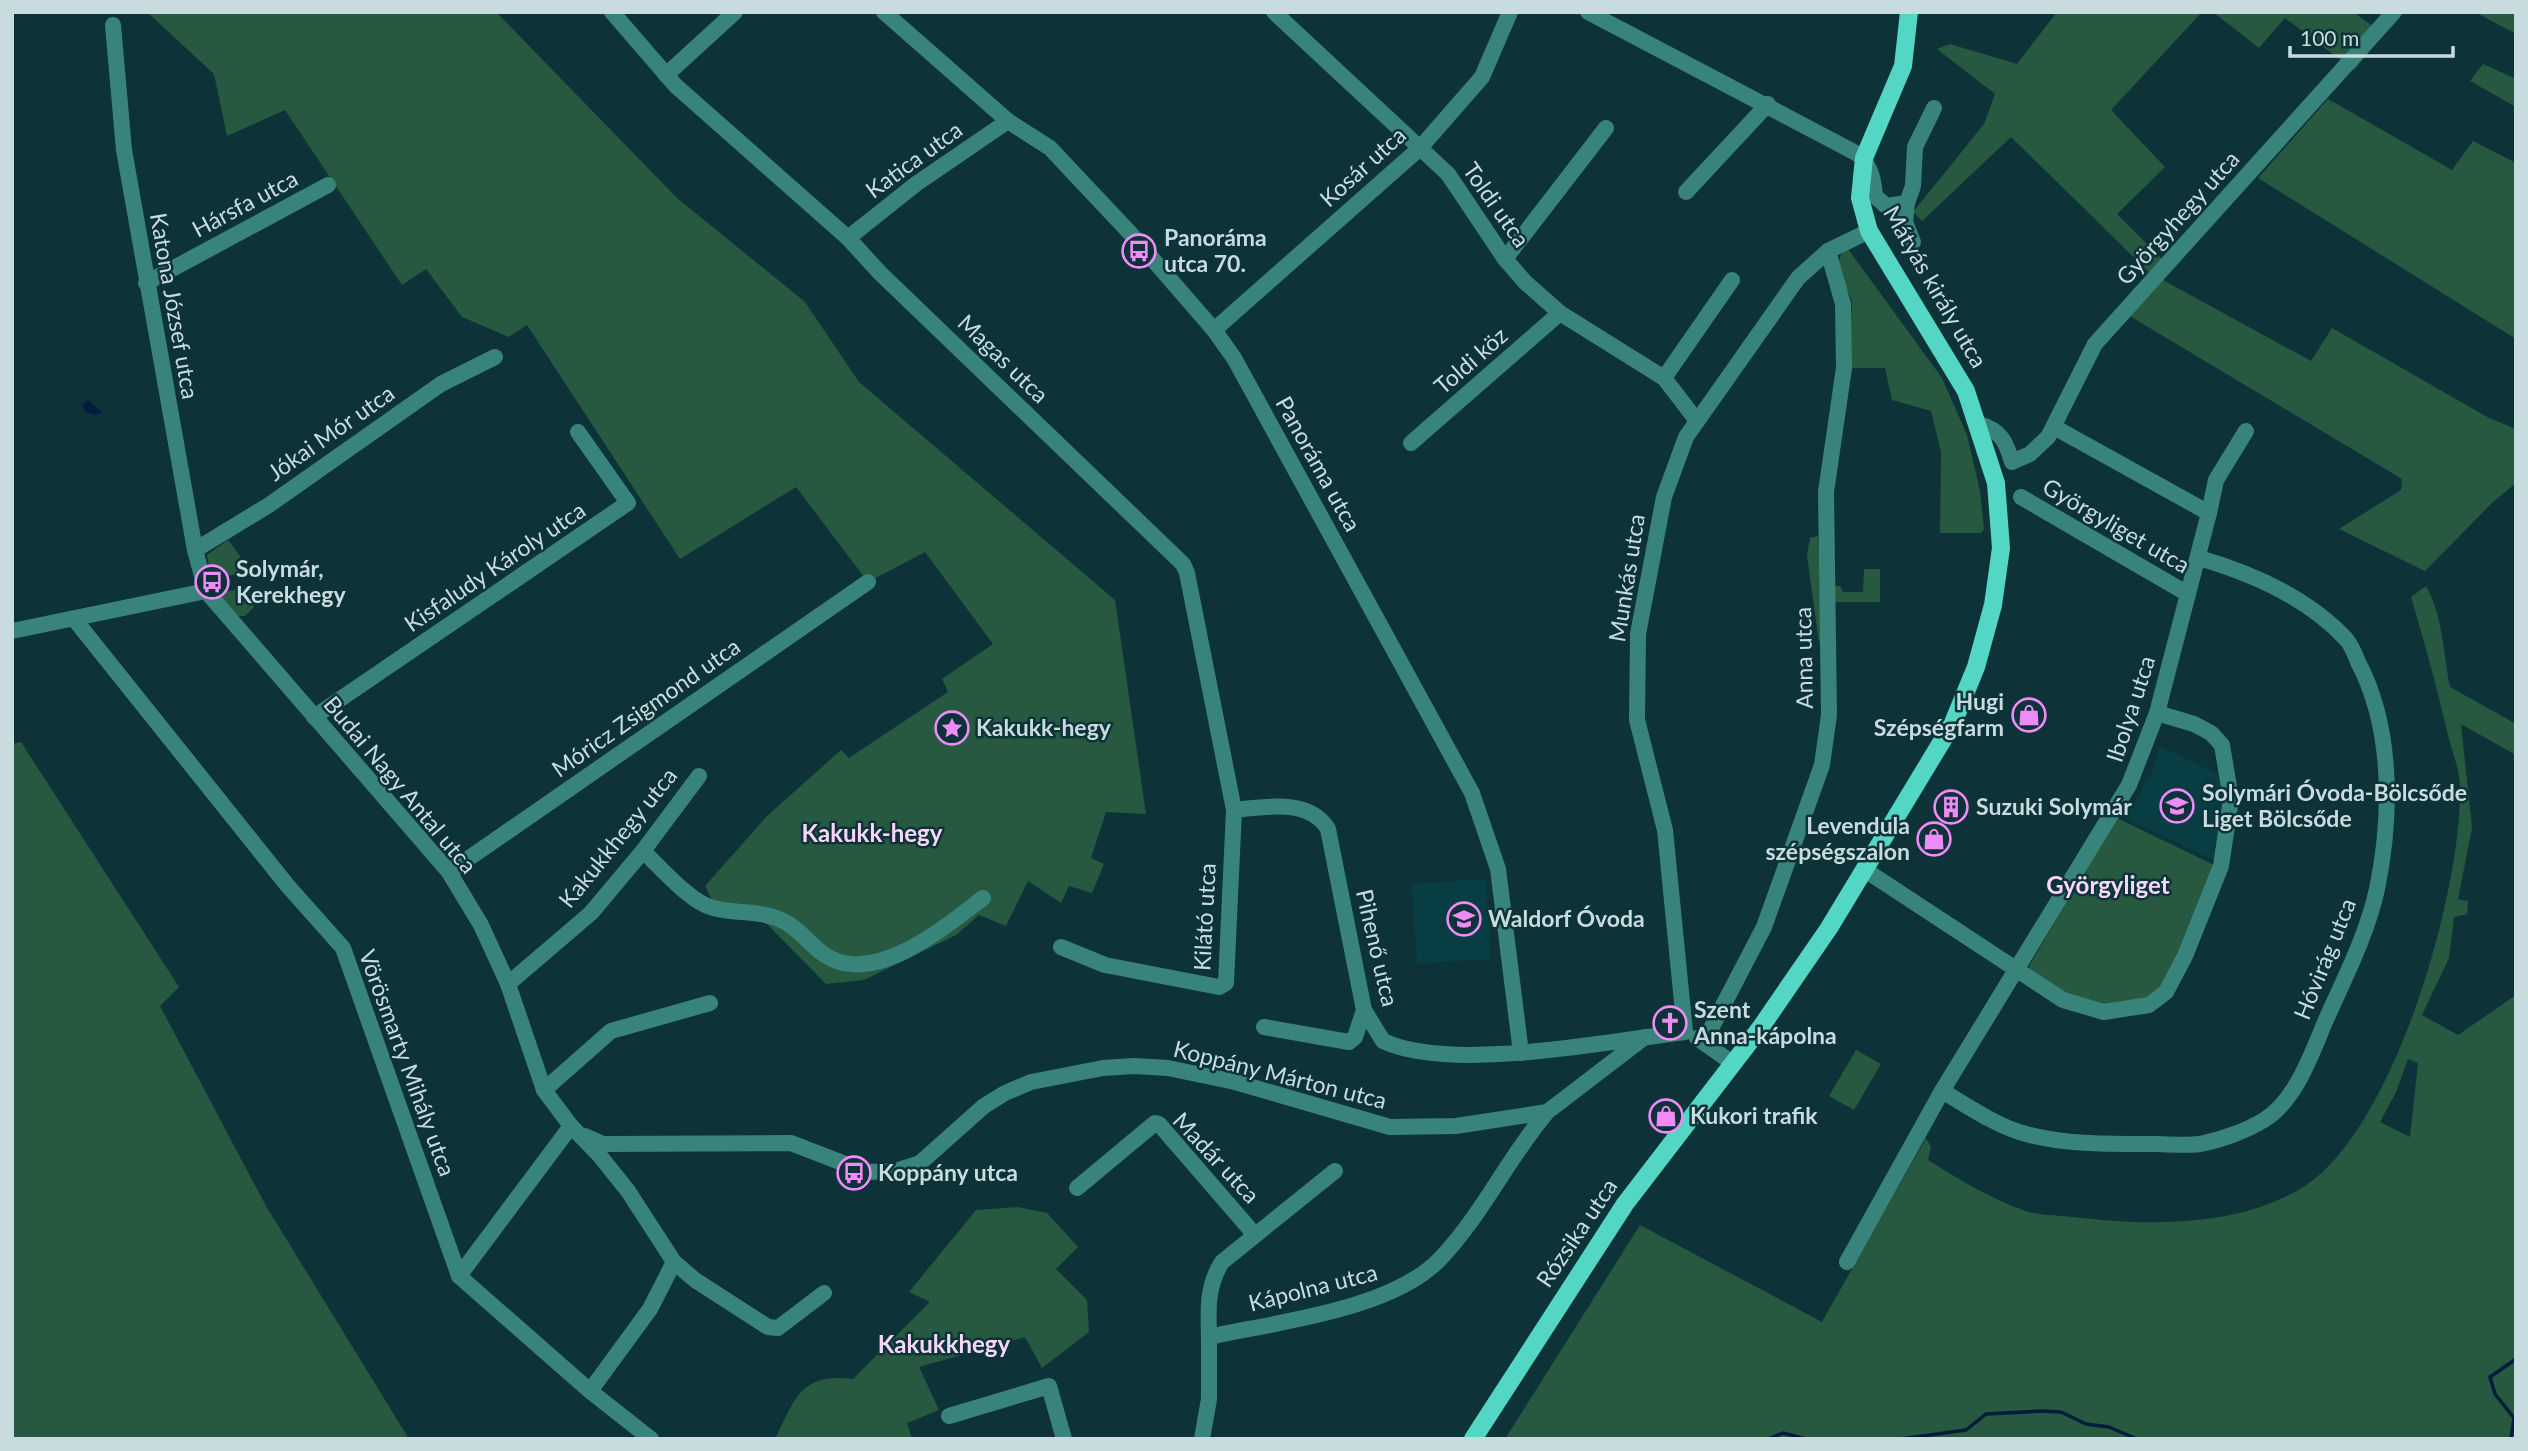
<svg xmlns="http://www.w3.org/2000/svg" width="2528" height="1451" font-family="Lato,sans-serif">
<style>
.built{fill:#073d43}
.green{fill:#275940;fill-rule:evenodd}
.water{fill:#021c3b}
.lines{fill:none;stroke-linecap:round;stroke-linejoin:round}
.stream{stroke:#021c3b;stroke-width:3.5}
.minor{stroke:#38847a;stroke-width:16}
.major{stroke:#54d6c5;stroke-width:18}
.labels{text-anchor:middle;stroke-width:5;stroke-linejoin:round;paint-order:stroke}
.street-label{font-size:23px;fill:#c8dbde;stroke:#0d3338}
.poi-label{font-size:23px;font-weight:bold;fill:#c8dbde;stroke:#0d3338;text-anchor:start}
.neighbourhood-label{font-size:24px;font-weight:bold;fill:#f7d6f9;stroke:#0d3338}
</style>
<rect width="100%" height="100%" fill="#0d3338"/>
<!-- built -->
<g class="built">
<path d="M2159 746 2221 775V824L2216 861 2125 818 2154 768Z"/>
<path d="M1486 879 1491 959 1417 964 1411 884Z"/>
</g>
<!-- green -->
<g class="green">
<path d="M147 12H496L677 198 805 302 859 382 1115 600 1146 814 1106 812 1091 858 1104 864 1092 893 1069 886 1061 903 1028 881 1006 926 979 915 956 935 864 980 826 984 762 919 719 914 705 886 767 816 841 750 849 758 948 692 942 679 993 644 925 552 868 582 796 487 680 559 527 325 509 337 462 317 426 269 402 285 285 110 227 136 214 74Z"/>
<path d="M2057 12H2202L2111 110 2165 167 2117 214 2164 261 2152 274 2311 361 2332 328 2489 418 2516 429V483L2491 504 2425 571 2339 529 2401 490 2402 479 2128 315 2151 274 2011 137 1922 221 1913 212 1984 124 1995 94 1937 49 1950 44 2017 64Z"/>
<path d="M2213 12H2353L2384 34 2354 70 2285 18 2259 48Z"/>
<path d="M2475 12H2516V34Z"/>
<path d="M2483 64 2516 79V107L2470 81Z"/>
<path d="M2328 99 2452 170 2473 141 2516 163V339L2258 178Z"/>
<path d="M1848 249 1942 378 1967 435 1980 491 1984 529 1981 533H1940L1941 452 1931 411 1892 400 1885 368H1849L1852 301 1837 265 1842 253Z"/>
<path d="M1818 536 1822 641 1819 643 1807 555 1810 538Z"/>
<path d="M228 540 248 567 247 572 211 579 207 555Z"/>
<path d="M1864 569H1880V602H1834V586H1840L1843 592H1863Z"/>
<path d="M2426 586C2443 616 2443 652 2450 687L2516 724V755L2461 724 2472 828 2458 899 2468 901 2467 914 2454 917 2449 958 2422 1015 2458 1035 2516 995V1439H1505L1640 1225 1822 1322 1926 1138 1931 1147 1928 1160C1958 1179 1991 1199 2026 1211 2040 1216 2058 1215 2073 1217 2148 1226 2239 1228 2305 1186 2395 1127 2462 891 2460 787 2460 770 2452 752 2448 735 2437 689 2425 643 2411 597ZM2408 1059 2418 1063 2410 1137 2380 1122 2396 1092Z"/>
<path d="M243 589 252 595 254 607 245 616H234L215 593Z"/>
<path d="M21 742 179 987 160 1006 266 1206 409 1439H12V744Z"/>
<path d="M2117 818 2214 865 2181 957 2160 992 2121 1008 2079 1002 2030 970 2029 966Z"/>
<path d="M1856 1050 1881 1064 1854 1110 1829 1096Z"/>
<path d="M1018 1207 1047 1213 1078 1247 1056 1269 1087 1300 1089 1332 1042 1368 1025 1337 919 1367 939 1410 907 1423 912 1439H775C796 1397 801 1373 853 1379L930 1302 909 1292 976 1210Z"/>
</g>
<!-- water -->
<path class="water" d="M88 400 103 413 94 415 85 411 83 404Z"/>
<g class="lines">
<!-- stream -->
<g class="stream">
<path d="M1768 1439 1783 1433 1806 1439"/>
<path d="M1900 1439 1966 1430 1986 1414 2041 1411 2061 1412 2086 1424 2109 1427 2137 1439"/>
<path d="M2511 1439 2514 1418 2495 1394 2490 1377 2516 1359"/>
</g>
<!-- minor -->
<g class="minor">
<path d="M612 12 676 86 848 238 880 273 1183 564 1187 573 1234 810 1226 983 1219 987 1105 965 1061 947"/>
<path d="M884 12 1008 121 1050 148 1130 233 1214 330 1234 358 1472 793 1498 869 1521 1053"/>
<path d="M1274 12 1448 174 1505 259 1525 282 1560 313 1664 378 1697 421"/>
<path d="M1588 12 1856 153C1870 162 1874 181 1875 196L1886 206 1907 203 1913 186 1915 147 1934 108"/>
<path d="M113 25 124 150 195 550 206 591 449 872 481 925 508 984 544 1090 571 1126 600 1156 628 1191 674 1262 695 1280 768 1327 778 1328 824 1293"/>
<path d="M666 75 735 12"/>
<path d="M1686 192 1768 104"/>
<path d="M1907 203 1905 222 1913 242"/>
<path d="M848 238 916 184 1008 121"/>
<path d="M1505 259 1606 128"/>
<path d="M146 283 328 185"/>
<path d="M1214 330 1420 148 1482 77 1510 12"/>
<path d="M1664 378 1732 280"/>
<path d="M1979 424C2000 430 2006 441 2012 462L2030 454 2048 437 2095 344 2394 12"/>
<path d="M1411 443 1560 313"/>
<path d="M2021 497 2188 594"/>
<path d="M2209 513 2216 480 2246 431"/>
<path d="M195 550 269 505 441 384 495 357"/>
<path d="M75 620 287 885 343 948 459 1276 590 1391 651 1439"/>
<path d="M12 631 206 591"/>
<path d="M314 717 628 503 578 432"/>
<path d="M1234 810C1266 807 1309 798 1328 829L1364 1010 1383 1041C1452 1073 1608 1041 1685 1032"/>
<path d="M643 851C660 867 691 903 713 908 736 914 759 910 781 920 801 928 813 951 832 959 880 982 946 926 983 898"/>
<path d="M1865 870 2063 1000 2104 1012 2149 1005 2166 992 2185 956 2221 866 2231 799 2222 745 2211 733 2194 724 2157 713"/>
<path d="M449 872 868 582"/>
<path d="M508 984 591 913 643 851 699 776"/>
<path d="M1264 1027 1349 1042 1355 1037 1364 1010"/>
<path d="M1685 1032 1665 830 1637 720 1638 634 1664 497 1686 437 1798 278 1828 251 1869 231"/>
<path d="M1697 1038 1734 1064"/>
<path d="M1704 1042 1764 927 1822 765 1829 715 1826 492 1844 368 1843 304 1828 251"/>
<path d="M544 1090 611 1031 710 1003"/>
<path d="M1942 1091C1968 1106 1996 1126 2026 1134 2067 1145 2111 1144 2153 1144 2168 1144 2185 1146 2200 1144 2221 1140 2246 1131 2264 1120 2296 1100 2311 1055 2325 1022 2344 979 2367 935 2377 889 2392 816 2393 728 2358 662 2355 654 2351 645 2346 639 2308 598 2251 573 2199 558"/>
<path d="M585 1136 603 1144 791 1143 866 1172 895 1171 920 1163 984 1106 1005 1093 1031 1082 1103 1068 1134 1066 1168 1068 1235 1082 1390 1127 1456 1126 1547 1112 1645 1037"/>
<path d="M1335 1171 1222 1262C1207 1285 1208 1310 1209 1337 1277 1322 1391 1310 1440 1259 1482 1215 1508 1158 1547 1112"/>
<path d="M1077 1188 1155 1123 1159 1124 1255 1235"/>
<path d="M1847 1262 1942 1091 2129 785 2157 713 2209 513 2054 427"/>
<path d="M459 1276 571 1126"/>
<path d="M590 1391 650 1309 674 1262"/>
<path d="M949 1416 1049 1386 1064 1439"/>
<path d="M1202 1439 1209 1399V1337"/>
</g>
<!-- major -->
<path class="major" d="M1473 1439 1625 1204 1761 1027 1829 928 1953 723 1976 667 1993 605 2001 548 1996 483 1966 391 1869 231 1860 198 1864 158 1903 66 1909 12"/>
</g>
<!-- icons -->
<defs>
<symbol id="bus-ring" viewBox="-11 -11 22 22"><circle r="9.5" fill="#0d3338" stroke="#ef8bf7" stroke-width="1.5"/><path d="M-5-6H5V4H4V6H2V4H-2V6H-4V4H-5ZM-3.5-4V0h7V-4ZM-3.5 1.2v1.5H-2V1.2ZM2 1.2v1.5H3.5V1.2Z" fill="#ef8bf7"/></symbol>
<symbol id="shop-ring" viewBox="-11 -11 22 22"><circle r="9.5" fill="#0d3338" stroke="#ef8bf7" stroke-width="1.5"/><path d="M-5-2.5h2.3a2.7 3.5 0 0 1 5.4 0H5L5.5 6h-11ZM-1.5-2.5h3a1.5 2.3 0 0 0-3 0Z" fill="#ef8bf7"/></symbol>
<symbol id="sight-ring" viewBox="-11 -11 22 22"><circle r="9.5" fill="#0d3338" stroke="#ef8bf7" stroke-width="1.5"/><path d="M0-6L1.8-2.2L6-1.7L2.9 1.2L3.7 5.4L0 3.3L-3.7 5.4L-2.9 1.2L-6-1.7L-1.8-2.2Z" fill="#ef8bf7"/></symbol>
<symbol id="school-ring" viewBox="-11 -11 22 22"><circle r="9.5" fill="#0d3338" stroke="#ef8bf7" stroke-width="1.5"/><path d="M0-5L7-2L0 1L-7-2ZM-4 1L0 2.5L4 1V4Q0 6-4 4Z" fill="#ef8bf7"/></symbol>
<symbol id="building-ring" viewBox="-11 -11 22 22"><circle r="9.5" fill="#0d3338" stroke="#ef8bf7" stroke-width="1.5"/><path d="M-4-6H4V6H1V3H-1V6H-4ZM-2.5-4.3h1.7v1.8h-1.7ZM.8-4.3h1.7v1.8H.8ZM-2.5-1h1.7V.8h-1.7ZM.8-1h1.7V.8H.8Z" fill="#ef8bf7"/></symbol>
<symbol id="church-ring" viewBox="-11 -11 22 22"><circle r="9.5" fill="#0d3338" stroke="#ef8bf7" stroke-width="1.5"/><path d="M-1.2-6h2.4v3.5h3.3v2.4h-3.3V6h-2.4V-.1h-3.3v-2.4h3.3Z" fill="#ef8bf7"/></symbol>
</defs>
<g fill-rule="evenodd">
<use href="#bus-ring" x="1120" y="232" width="38" height="38"/>
<use href="#bus-ring" x="193" y="563" width="38" height="38"/>
<use href="#shop-ring" x="2010" y="696" width="38" height="38"/>
<use href="#sight-ring" x="933" y="709" width="38" height="38"/>
<use href="#school-ring" x="2158" y="787" width="38" height="38"/>
<use href="#building-ring" x="1932" y="788" width="38" height="38"/>
<use href="#shop-ring" x="1915" y="820" width="38" height="38"/>
<use href="#school-ring" x="1445" y="900" width="38" height="38"/>
<use href="#church-ring" x="1651" y="1004" width="38" height="38"/>
<use href="#shop-ring" x="1647" y="1097" width="38" height="38"/>
<use href="#bus-ring" x="835" y="1154" width="38" height="38"/>
</g>
<g class="labels">
<!-- street labels -->
<g class="street-label">
<text transform="translate(914 160) rotate(-36)" y="8">Katica utca</text>
<text transform="translate(1363 167) rotate(-42)" y="8">Kosár utca</text>
<text transform="translate(245 204) rotate(-28)" y="8">Hársfa utca</text>
<text transform="translate(1496 205) rotate(55)" y="8">Toldi utca</text>
<text transform="translate(2178 218) rotate(-48)" y="8">Györgyhegy utca</text>
<text transform="translate(1935 287) rotate(60)" y="8">Mátyás király utca</text>
<text transform="translate(174 306) rotate(80)" y="8">Katona József utca</text>
<text transform="translate(1003 359) rotate(44)" y="8">Magas utca</text>
<text transform="translate(1471 361) rotate(-41)" y="8">Toldi köz</text>
<text transform="translate(331 433) rotate(-35)" y="8">Jókai Mór utca</text>
<text transform="translate(1318 464) rotate(61)" y="8">Panoráma utca</text>
<text transform="translate(2116 526) rotate(30)" y="8">Györgyliget utca</text>
<text transform="translate(495 567) rotate(-34)" y="8">Kisfaludy Károly utca</text>
<text transform="translate(1627 578) rotate(-81)" y="8">Munkás utca</text>
<text transform="translate(1804 658) rotate(-91)" y="8">Anna utca</text>
<text transform="translate(646 708) rotate(-35)" y="8">Móricz Zsigmond utca</text>
<text transform="translate(2131 709) rotate(-72)" y="8">Ibolya utca</text>
<text transform="translate(400 785) rotate(50)" y="8">Budai Nagy Antal utca</text>
<text transform="translate(618 838) rotate(-51)" y="8">Kakukkhegy utca</text>
<text transform="translate(1205 917) rotate(-87)" y="8">Kilátó utca</text>
<text transform="translate(1377 948) rotate(77)" y="8">Pihenő utca</text>
<text transform="translate(2325 959) rotate(-68)" y="8">Hóvirág utca</text>
<text transform="translate(407 1063) rotate(70)" y="8">Vörösmarty Mihály utca</text>
<text transform="translate(1280 1075) rotate(14)" y="8">Koppány Márton utca</text>
<text transform="translate(1216 1158) rotate(47)" y="8">Madár utca</text>
<text transform="translate(1577 1233) rotate(-56)" y="8">Rózsika utca</text>
<text transform="translate(1313 1288) rotate(-14)" y="8">Kápolna utca</text>
</g>
<!-- poi labels -->
<g class="poi-label">
<text x="1164" y="246">Panoráma<tspan x="1164" dy="26">utca 70.</tspan></text>
<text x="236" y="577">Solymár,<tspan x="236" dy="26">Kerekhegy</tspan></text>
<text x="2004" y="710" text-anchor="end">Hugi<tspan x="2004" dy="26">Szépségfarm</tspan></text>
<text x="976" y="736">Kakukk-hegy</text>
<text x="2202" y="801">Solymári Óvoda-Bölcsőde<tspan x="2202" dy="26">Liget Bölcsőde</tspan></text>
<text x="1976" y="815">Suzuki Solymár</text>
<text x="1910" y="834" text-anchor="end">Levendula<tspan x="1910" dy="26">szépségszalon</tspan></text>
<text x="1488" y="927">Waldorf Óvoda</text>
<text x="1694" y="1018">Szent<tspan x="1694" dy="26">Anna-kápolna</tspan></text>
<text x="1690" y="1124">Kukori trafik</text>
<text x="878" y="1181">Koppány utca</text>
</g>
<!-- neighbourhood labels -->
<g class="neighbourhood-label">
<text x="872" y="842">Kakukk-hegy</text>
<text x="2108" y="894">Györgyliget</text>
<text x="944" y="1353">Kakukkhegy</text>
</g>
</g>
<!-- border -->
<rect width="2528" height="1451" fill="none" stroke="#c8dbde" stroke-width="28"/>
<!-- scale -->
<path d="M2290 46v10h163v-10" fill="none" stroke="#c8dbde" stroke-width="3.5"/>
<text x="2300" y="46" font-size="21" fill="#c8dbde" stroke="#0d3338" stroke-width="5" paint-order="stroke">100 m</text>
</svg>
